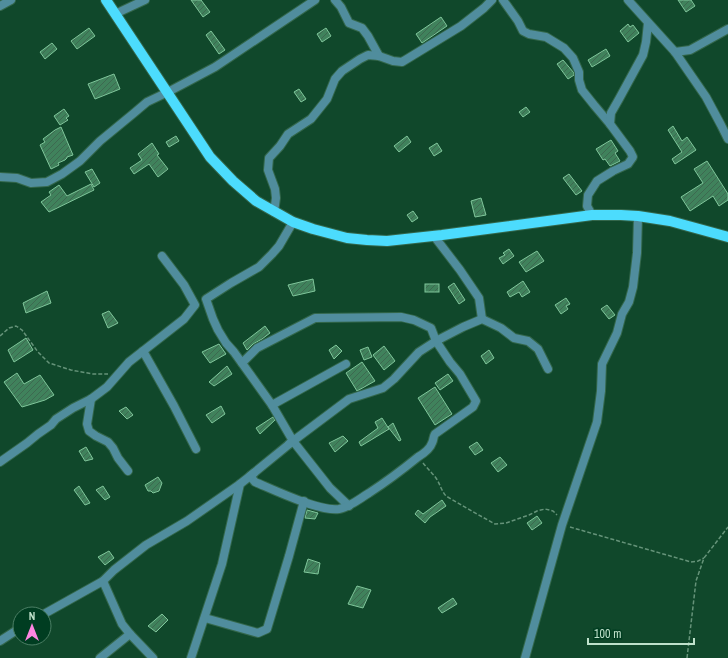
<svg xmlns="http://www.w3.org/2000/svg" width="728" height="658" font-family="'Archivo Narrow',sans-serif">
<style>
.building{fill:url(#building-hatch);stroke:#80c69b}
.lines{fill:none;stroke-linecap:round;stroke-linejoin:round}
.minor-casing{stroke:#33674b;stroke-width:10}
.major-casing{stroke:#33674b;stroke-width:12}
.path{stroke:#659379;stroke-width:1.5;stroke-dasharray:4 2;stroke-linecap:butt}
.minor{stroke:#508d9d;stroke-width:8}
.major{stroke:#4cdcfd;stroke-width:10}
</style>
<defs>
<pattern id="building-hatch" width="6" height="6" patternUnits="userSpaceOnUse"><rect width="6" height="6" fill="#40825c"/><path d="M-1 1l2-2M0 6l6-6M5 7l2-2" fill="none" stroke="#3d6950"/></pattern>
</defs>
<rect width="100%" height="100%" fill="#10482b"/>
<!-- building -->
<g class="building">
<path d="M191 0H201L210 12 203 17Z"/>
<path d="M678 0H691L695 6 686 12Z"/>
<path d="M441 17 447 26 422 43 416 34Z"/>
<path d="M628 24 630 27 633 25 639 33 628 42 620 31Z"/>
<path d="M89 28 95 36 77 49 71 41Z"/>
<path d="M326 28 331 36 322 42 317 34Z"/>
<path d="M211 31 225 50 219 54 206 35Z"/>
<path d="M52 43 57 49 45 59 40 52Z"/>
<path d="M606 49 610 56 592 67 588 60Z"/>
<path d="M563 60 574 73V75L568 79 557 64Z"/>
<path d="M114 74 120 89 95 99 88 84Z"/>
<path d="M299 89 306 99 301 102 294 92Z"/>
<path d="M526 107 530 112 523 117 519 112Z"/>
<path d="M64 109 69 116 66 118 68 120 60 125 54 116Z"/>
<path d="M673 126 682 141 687 137 696 150 675 164 672 159 682 152 668 130Z"/>
<path d="M61 127 73 155 67 157V158L65 160 58 163 59 165 51 169 40 145 45 142 43 139 55 130Z"/>
<path d="M176 136 179 141 169 147 166 142Z"/>
<path d="M407 136 411 142 399 152 394 146Z"/>
<path d="M611 140 618 151 615 153 620 161 610 166 605 159 603 160 596 149Z"/>
<path d="M152 143 159 154 157 155 168 169 158 177 149 164 134 174 130 168 142 160 138 154Z"/>
<path d="M437 143 442 151 434 156 429 148Z"/>
<path d="M707 161 728 194V200L719 206 713 196 690 211 681 197 703 183 694 169Z"/>
<path d="M92 169 100 183 94 187 85 172Z"/>
<path d="M569 174 582 191 576 195 563 178Z"/>
<path d="M91 184 94 190 49 212 41 202 51 195 49 192 59 185 67 196Z"/>
<path d="M481 198 486 215 475 217 471 201Z"/>
<path d="M413 211 418 218 412 222 407 215Z"/>
<path d="M509 249 514 256 503 264 499 258 505 255 503 253Z"/>
<path d="M537 251 544 261 526 272 519 262Z"/>
<path d="M313 279 315 291 293 296 288 285Z"/>
<path d="M523 281 530 292 522 297 519 292 510 297 507 292Z"/>
<path d="M454 283 465 300 459 304 448 287Z"/>
<rect x="425" y="284" width="14" height="8"/>
<path d="M47 291 51 303 26 313 23 303Z"/>
<path d="M566 298 570 304 566 306 568 309 561 314 555 305Z"/>
<path d="M607 305 615 315 609 319 601 309Z"/>
<path d="M109 311 118 323 108 328 102 314Z"/>
<path d="M265 326 270 333 262 339 253 344 247 350 243 343Z"/>
<path d="M26 338 33 350 14 362 8 350Z"/>
<path d="M219 344 226 354 210 363 202 352Z"/>
<path d="M336 345 342 351 334 359 329 350Z"/>
<path d="M384 346 395 361 384 370 373 355Z"/>
<path d="M368 347 372 357 364 360 360 350Z"/>
<path d="M489 350 494 358 486 364 481 356Z"/>
<path d="M362 362 375 381 357 391 346 373Z"/>
<path d="M227 366 232 374 214 386 209 382Z"/>
<path d="M17 373 24 384 40 375 54 395 45 400 22 407 4 382Z"/>
<path d="M448 374 453 381 440 390 435 383Z"/>
<path d="M435 387 452 414 435 425 418 398Z"/>
<path d="M221 406 225 414 212 423 206 415Z"/>
<path d="M126 407 133 415 127 419 119 411Z"/>
<path d="M273 417 275 420 260 434 256 428Z"/>
<path d="M382 418 389 429 361 446 359 442 378 428 375 422Z"/>
<path d="M393 423 401 440 399 441 388 427Z"/>
<path d="M343 436 348 441 335 452 329 443Z"/>
<path d="M477 442 483 450 475 455 469 447Z"/>
<path d="M86 447 93 459 85 461 79 451Z"/>
<path d="M500 457 507 465 498 472 491 463Z"/>
<path d="M158 477 162 483 159 491 153 493 151 491H148L145 485Z"/>
<path d="M79 486 90 503 85 505 74 490Z"/>
<path d="M103 486 110 497 105 500 96 490Z"/>
<path d="M442 500 446 506 430 517 425 523 415 514 418 510 423 514Z"/>
<path d="M307 510 318 513 315 519 305 518Z"/>
<path d="M537 516 542 523 532 530 527 523Z"/>
<path d="M109 551 114 558 105 565 98 557Z"/>
<path d="M308 559 320 563 318 574 304 572Z"/>
<path d="M357 586 371 590 363 608 348 604Z"/>
<path d="M453 598 457 604 442 613 438 608Z"/>
<path d="M162 614 168 620 156 632 148 626Z"/>
</g>
<g class="lines">
<defs>
<g id="minor">
<path d="M335 0 341 7 349 23 362 28 368 36 379 56"/>
<path d="M503 0 518 21 523 31 529 34 546 37 564 48 573 58 579 72V80L582 90 594 105 610 124"/>
<path d="M628 0 675 52 706 97 721 125 728 139"/>
<path d="M0 6 11 0"/>
<path d="M115 14 145 0"/>
<path d="M675 52 690 50 728 29"/>
<path d="M0 177 17 178 31 183 47 182 62 174 80 161 100 141 134 113 147 102 168 92 215 67 315 0"/>
<path d="M274 212 276 198 275 189 268 170 269 158 280 146 288 134 311 119 327 99 335 79 342 71 360 59 368 55 379 56 393 61 402 62 461 26 484 8 492 0"/>
<path d="M592 215 587 206 588 195 597 181 613 171 628 164 633 157 630 151 610 124 611 113 619 99 643 55 646 42 648 23"/>
<path d="M293 222 279 246 272 254 259 267 231 283 206 299 213 319 218 330 226 343 234 352 272 405 293 441 330 488 349 506"/>
<path d="M434 236 460 270 479 298 482 319"/>
<path d="M143 351 174 406 196 449"/>
<path d="M242 363 257 348 315 318 401 317 414 320 431 328 436 341 450 362 460 374 476 401 473 407 435 434C433 437 434 439 432 443 430 449 423 454 418 457 402 470 386 482 369 493 359 499 350 507 339 509 320 512 274 490 255 482L250 476 293 441"/>
<path d="M91 399 87 424 89 431 96 436 108 442 113 448 118 458 128 471"/>
<path d="M272 405 346 364"/>
<path d="M289 444 349 399 383 388 394 379 419 352 436 341 463 327 482 319 501 328 514 338 528 341 538 349 548 369"/>
<path d="M0 462 27 443 38 434 51 425 56 419 73 408 91 399 107 387 129 362 184 319 195 305 184 285 162 256"/>
<path d="M44 614 103 581"/>
<path d="M205 618 258 633 267 629 289 556 304 501"/>
<path d="M0 641 20 628"/>
<path d="M100 658 130 634"/>
<path d="M153 658 130 634 122 624 103 581 114 570 146 545 187 521 240 484"/>
<path d="M191 658 222 564 240 484 254 473"/>
<path d="M525 658 562 525 597 422 601 391 602 364 617 333 622 314 629 302 633 287 637 253 638 216"/>
</g>
<path id="major" d="M106 0 210 157 233 181 256 201 293 222 313 229 347 238 367 240 387 241 442 235 592 215H621L638 216 670 221 728 237"/>
</defs>
<!-- minor casing -->
<use href="#minor" class="minor-casing"/>
<!-- major casing -->
<use href="#major" class="major-casing"/>
<!-- path -->
<g class="path">
<path d="M0 336 9 328 16 326 22 330 38 352 49 363 71 370 93 374H108"/>
<path d="M423 463C427 468 432 473 436 478 440 484 441 490 446 496L477 514 495 524 506 523 529 515 537 511 545 509 553 511 557 515"/>
<path d="M570 527 691 562 698 561 704 558"/>
<path d="M687 658 696 581 704 558 728 527"/>
</g>
<!-- minor -->
<use href="#minor" class="minor"/>
<!-- major -->
<use href="#major" class="major"/>
</g>
<!-- north arrow -->
<g transform="translate(32 626)"><circle r="19" fill="#003d21" stroke="#4c7f65"/>
<path d="M0-3L7 15L0 10L-7 15Z" fill="#fd86e2"/>
<text y="-6" font-size="11" font-weight="bold" text-anchor="middle" fill="#bfe1cb">N</text>
</g>
<!-- scale -->
<path d="M588 638v6h106v-6" fill="none" stroke="#bfe1cb" stroke-width="2"/>
<text x="594" y="638" font-size="12" fill="#bfe1cb" stroke="#003d21" stroke-width="3" paint-order="stroke">100 m</text>
</svg>
